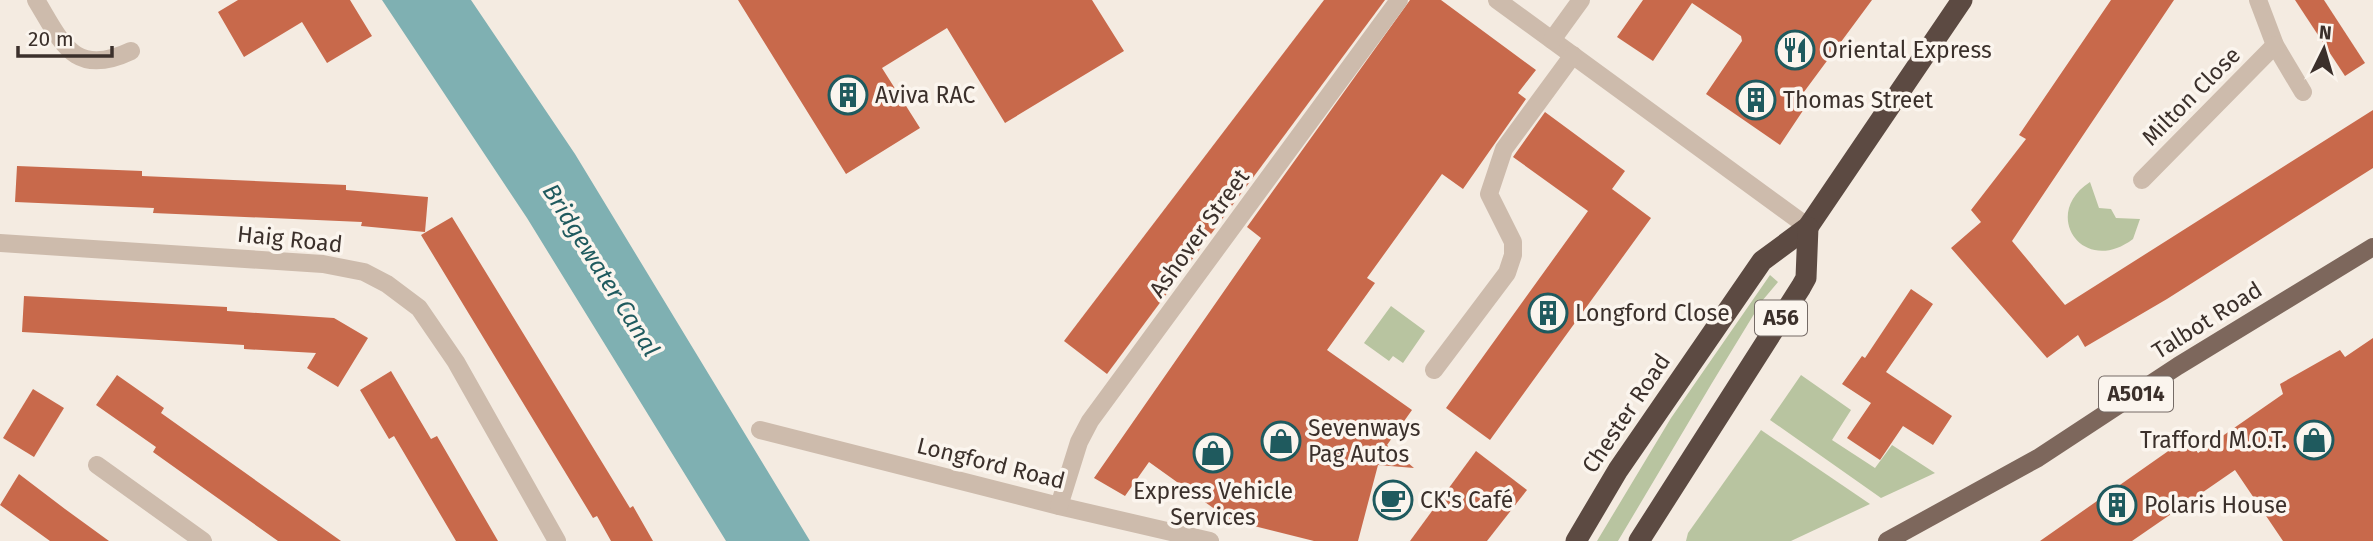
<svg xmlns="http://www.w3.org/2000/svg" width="2373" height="541" font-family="'Fira Sans',sans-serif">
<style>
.green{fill:#b8c4a0}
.water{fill:#7fb0b2}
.building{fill:#c8694b}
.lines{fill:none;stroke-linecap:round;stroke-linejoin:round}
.street{stroke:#cdbbac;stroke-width:18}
.primary{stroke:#7d675c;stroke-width:18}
.highway{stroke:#5c4a42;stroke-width:21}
.labels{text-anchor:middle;stroke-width:7;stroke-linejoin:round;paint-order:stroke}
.shield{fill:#fbf5ee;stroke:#756b66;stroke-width:2}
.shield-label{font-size:21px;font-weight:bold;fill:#3b302b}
.poi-label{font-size:23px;fill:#3b302b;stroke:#fbf5ee;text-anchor:start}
.street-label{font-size:23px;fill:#3b302b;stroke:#fbf5ee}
.water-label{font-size:24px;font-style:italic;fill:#1f5a5e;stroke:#fbf5ee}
</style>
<rect width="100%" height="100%" fill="#f4ebe1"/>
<!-- green -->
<g class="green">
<path d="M2090 182 2099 208 2111 209 2116 218 2140 219 2133 239C2083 277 2040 214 2090 182Z"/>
<path d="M1770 275 1778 282 1762 301 1712 383 1618 541H1597L1671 418Z"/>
<path d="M1391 306 1425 331 1403 363 1393 356 1389 361 1364 343Z"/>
<path d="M1801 375 1851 410 1832 440 1875 468 1892 445 1935 473 1881 498 1770 420Z"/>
<path d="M1761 430 1870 504 1791 541H1686L1688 533Z"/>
</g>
<!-- water -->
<path class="water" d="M382 0H471L575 154 810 541H726L527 218Z"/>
<!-- building -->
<g class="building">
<path d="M238 0H350L372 36 327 63 302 22 244 57 218 12Z"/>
<path d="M738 0H1092L1124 51 1005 123 947 28 882 68 920 128 846 174Z"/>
<path d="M1324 0H1385L1107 374 1064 341Z"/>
<path d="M1410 0H1441L1536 70 1518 93 1526 99 1463 189 1442 174 1367 278 1375 283 1327 350 1412 410 1387 445 1414 468 1378 465 1358 541H1314L1230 520 1149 462 1125 496 1094 478 1261 238 1247 227Z"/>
<path d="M1643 0H1872L1798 100 1806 106 1780 145 1706 94 1742 41 1741 36 1692 3 1653 61 1617 37Z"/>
<path d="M2111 0H2174L2012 241 2065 305 2373 110V168L2167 299 2085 347 2078 335 2047 358 1951 248 1981 222 1971 210 2026 139 2019 135Z"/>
<path d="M2295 0H2324L2365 63 2345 76Z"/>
<path d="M1545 112 1625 171 1612 189 1651 218 1490 440 1446 408 1588 211 1513 157Z"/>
<path d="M17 166 142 171V176L346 185V190L428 197 425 232 361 226 362 222 153 213 154 208 15 202Z"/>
<path d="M452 217 630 508 633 506 653 541H611L597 516 593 518 421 235Z"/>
<path d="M1911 289 1933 304 1886 372 1952 416 1933 445 1903 426 1880 460 1847 438 1871 403 1842 384 1862 356 1865 358Z"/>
<path d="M24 296 227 307V311L334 318 368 338 338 387 307 368 316 353 244 349V345L22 332Z"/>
<path d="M2373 338V541H2283L2235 470 2132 541H2040L2184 440H2189L2198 453 2283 394 2280 384 2340 350 2345 357Z"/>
<path d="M391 371 431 439 437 436 498 541H456L394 436 389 439 360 390Z"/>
<path d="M117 375 164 408 161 413 341 541H278L153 452 156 447 96 405Z"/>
<path d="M33 389 64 408 34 457 3 438Z"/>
<path d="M1476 451 1527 490 1487 541H1410Z"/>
<path d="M19 474 65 509 109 541H50L0 505Z"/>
</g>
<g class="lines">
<!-- street -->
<g class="street">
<path d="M36 0C62 43 74 78 131 51"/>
<path d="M1497 0 1808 227"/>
<path d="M2258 0 2275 45 2303 92"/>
<path d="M1552 40 1581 0"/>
<path d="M2142 180 2275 45"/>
<path d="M0 243 323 264 364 272 387 284 419 308 456 362 557 541"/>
<path d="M1434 370 1507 273 1513 255V242L1489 194 1504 149 1573 55"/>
<path d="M760 430 1059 506 1210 541"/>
<path d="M97 465 203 541"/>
<path d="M1059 506 1079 442 1090 421 1399 0"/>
</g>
<!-- primary -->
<path class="primary" d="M1887 541 2038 458 2178 366 2373 247"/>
<!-- highway -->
<g class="highway">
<path d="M1576 541 1618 470 1762 261 1808 227 1962 0"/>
<path d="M1639 541 1801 287 1806 278 1808 227"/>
</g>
</g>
<!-- icons -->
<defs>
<symbol id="restaurant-ring" viewBox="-11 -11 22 22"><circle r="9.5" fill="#fbf5ee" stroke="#1f5a5e" stroke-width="1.5"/><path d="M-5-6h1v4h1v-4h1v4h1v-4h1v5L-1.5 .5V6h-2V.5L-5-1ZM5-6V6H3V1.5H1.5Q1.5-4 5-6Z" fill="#1f5a5e"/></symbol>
<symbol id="building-ring" viewBox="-11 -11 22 22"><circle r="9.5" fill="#fbf5ee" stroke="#1f5a5e" stroke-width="1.5"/><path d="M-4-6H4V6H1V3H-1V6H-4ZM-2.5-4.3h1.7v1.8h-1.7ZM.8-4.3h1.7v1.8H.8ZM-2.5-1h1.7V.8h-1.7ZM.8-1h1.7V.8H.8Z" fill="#1f5a5e"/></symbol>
<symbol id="shop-ring" viewBox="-11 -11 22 22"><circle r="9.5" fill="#fbf5ee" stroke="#1f5a5e" stroke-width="1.5"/><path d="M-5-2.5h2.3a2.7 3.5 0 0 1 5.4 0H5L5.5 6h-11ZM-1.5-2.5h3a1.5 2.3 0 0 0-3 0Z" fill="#1f5a5e"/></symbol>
<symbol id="cafe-ring" viewBox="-11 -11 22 22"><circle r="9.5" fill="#fbf5ee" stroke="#1f5a5e" stroke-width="1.5"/><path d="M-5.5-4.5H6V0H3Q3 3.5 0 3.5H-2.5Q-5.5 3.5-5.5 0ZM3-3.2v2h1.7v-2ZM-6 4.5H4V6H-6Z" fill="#1f5a5e"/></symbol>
</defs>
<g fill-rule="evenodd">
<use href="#restaurant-ring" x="1773" y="28" width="44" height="44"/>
<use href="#building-ring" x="826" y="73" width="44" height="44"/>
<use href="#building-ring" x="1734" y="78" width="44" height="44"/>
<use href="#building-ring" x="1526" y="291" width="44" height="44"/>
<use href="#shop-ring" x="2292" y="418" width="44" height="44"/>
<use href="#shop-ring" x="1259" y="419" width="44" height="44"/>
<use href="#shop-ring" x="1191" y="431" width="44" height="44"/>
<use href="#cafe-ring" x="1371" y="478" width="44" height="44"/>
<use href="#building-ring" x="2095" y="483" width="44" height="44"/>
</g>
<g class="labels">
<!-- shield labels -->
<g class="shield">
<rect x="1755" y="300.5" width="52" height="35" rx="5"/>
<rect x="2099" y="376.5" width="74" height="35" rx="5"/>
</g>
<g class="shield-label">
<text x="1781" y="325">A56</text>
<text x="2136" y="401">A5014</text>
</g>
<!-- poi labels -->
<g class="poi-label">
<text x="1822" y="58">Oriental Express</text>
<text x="875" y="103">Aviva RAC</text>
<text x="1783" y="108">Thomas Street</text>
<text x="1575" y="321">Longford Close</text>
<text x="1308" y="436">Sevenways<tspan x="1308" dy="26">Pag Autos</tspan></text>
<text x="2287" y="448" text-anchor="end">Trafford M.O.T.</text>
<text x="1213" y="499" text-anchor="middle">Express Vehicle<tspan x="1213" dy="26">Services</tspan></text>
<text x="1420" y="508">CK's Café</text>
<text x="2144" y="513">Polaris House</text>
</g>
<!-- street labels -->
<g class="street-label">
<text transform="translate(2191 96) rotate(-45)" y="8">Milton Close</text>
<text transform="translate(1199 233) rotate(-54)" y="8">Ashover Street</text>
<text transform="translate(290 239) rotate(6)" y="8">Haig Road</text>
<text transform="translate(2207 320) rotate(-32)" y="8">Talbot Road</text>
<text transform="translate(1626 413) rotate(-56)" y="8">Chester Road</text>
<text transform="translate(991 463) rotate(14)" y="8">Longford Road</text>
</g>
<!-- water labels -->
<g class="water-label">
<text transform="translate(601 270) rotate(58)" y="8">Bridgewater Canal</text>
</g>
</g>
<!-- north arrow -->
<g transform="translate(2324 49) rotate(5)" stroke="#fbf5ee" stroke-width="5" paint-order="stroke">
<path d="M0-5L12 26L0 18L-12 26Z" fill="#3b302b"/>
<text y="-10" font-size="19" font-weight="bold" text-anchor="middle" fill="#3b302b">N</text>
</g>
<!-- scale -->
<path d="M18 46v10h94v-10" fill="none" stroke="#3b302b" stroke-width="3.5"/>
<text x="28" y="46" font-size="21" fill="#3b302b" stroke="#fbf5ee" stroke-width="5" paint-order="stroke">20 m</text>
</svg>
